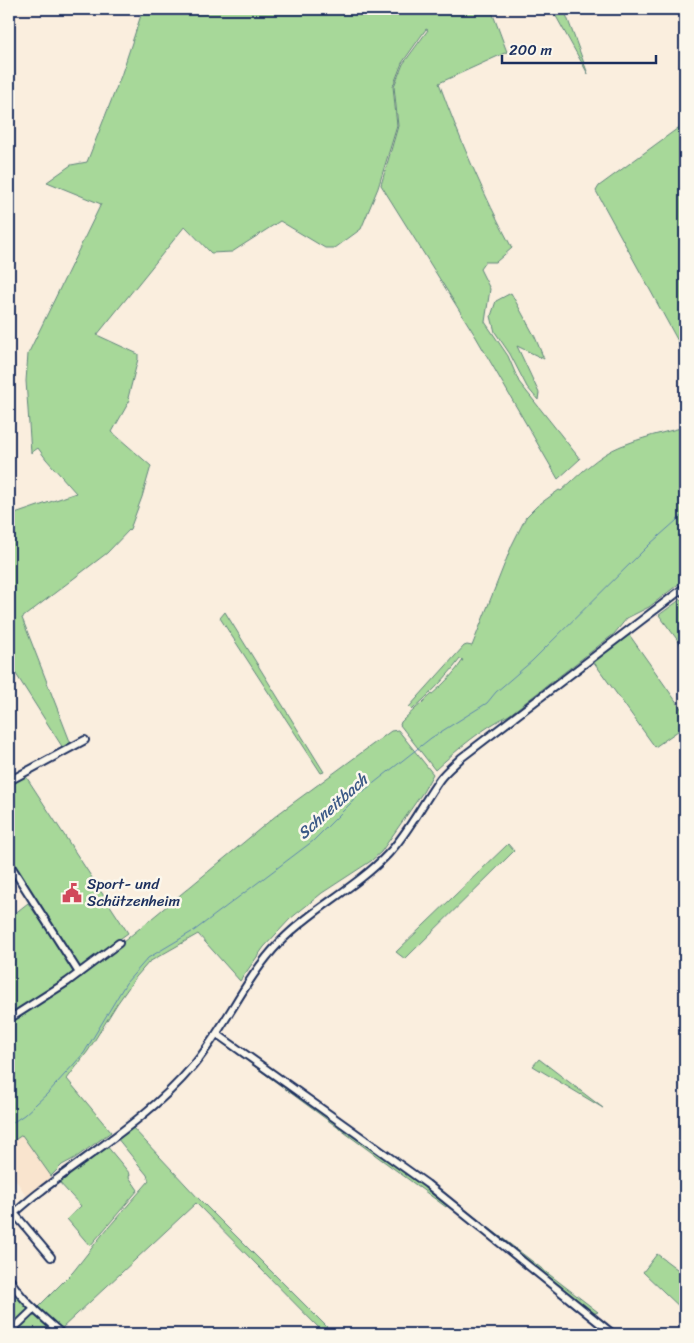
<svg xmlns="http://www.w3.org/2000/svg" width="694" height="1343" font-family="Sriracha,sans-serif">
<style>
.built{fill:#f9e4ce}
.green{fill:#a7d899;stroke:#61847c}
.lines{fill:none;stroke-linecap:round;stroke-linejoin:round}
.stream{stroke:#5c85b0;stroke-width:1}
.minor-casing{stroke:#1b2f5e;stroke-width:10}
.minor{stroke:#fbf7ec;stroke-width:6}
.labels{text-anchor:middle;stroke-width:5;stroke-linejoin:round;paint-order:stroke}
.poi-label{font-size:15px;fill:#1b2f5e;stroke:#fbf7ec;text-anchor:start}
.water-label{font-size:16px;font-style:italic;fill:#3c5a87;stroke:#fbf7ec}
</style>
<rect width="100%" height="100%" fill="#faeede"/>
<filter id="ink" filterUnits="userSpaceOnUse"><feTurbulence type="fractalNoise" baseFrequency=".02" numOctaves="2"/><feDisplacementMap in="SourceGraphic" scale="10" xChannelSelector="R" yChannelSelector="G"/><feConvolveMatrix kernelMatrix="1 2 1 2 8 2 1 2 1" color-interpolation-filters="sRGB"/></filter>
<g filter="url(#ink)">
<!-- built -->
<path class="built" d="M22 1134 51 1176V1178L27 1197 9 1170V1144Z"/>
<!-- green -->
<g class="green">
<path d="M143 9H491L507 52 439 83C460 140 483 194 512 248L496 262H485L480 269 490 289 485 322 508 356 519 382 580 459 558 479 476 337 381 185 398 126 394 86 403 64 428 30 426 29 402 63 393 86 397 126 378 188 361 229 335 248H325L280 221 232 252 211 253 185 226 97 335 138 354V359L128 398 130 400 112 432 151 466 142 497 130 529 107 553 22 618 71 744 63 748 9 663V521L15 514 76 493 46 459 38 448 31 453 26 381 28 354 101 204 47 182 71 165 87 162 121 76Z"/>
<path d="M552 9H564L588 74Z"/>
<path d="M685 123V354L596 191 599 186Z"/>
<path d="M511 293 535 337 544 359 517 346 539 393 538 400 527 387 510 354 495 332 491 316 496 301Z"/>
<path d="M685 427V579L649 607 627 618 614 634 601 644 509 715C481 729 458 749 435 770L400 725 401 722C422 701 447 685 463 660L460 659C446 678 430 694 412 710L409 707 464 646 467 645 472 646 512 545 526 517 537 506 559 490 561 491C579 475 598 455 621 446 641 438 664 432 685 427Z"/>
<path d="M681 599 685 606V650L659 615Z"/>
<path d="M225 612 324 772 321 773 220 618Z"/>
<path d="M628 633 685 714V726L655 747 593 661Z"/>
<path d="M398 730 433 774 423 792 381 852 371 861 322 893 290 919 264 947 240 981 198 934 149 962 136 977 117 1004 88 1051 67 1079 111 1132 75 1158 62 1165 51 1176 22 1135 9 1144V1022L82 976 278 814 391 731Z"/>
<path d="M25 775 128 933 79 968 9 860V785Z"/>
<path d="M508 844 514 851 405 959 396 952Z"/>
<path d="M28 903 65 956 74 973 73 976 9 1017V907L14 914Z"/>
<path d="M220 1041 411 1175 448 1204 446 1207Z"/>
<path d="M539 1059 603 1108 533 1066Z"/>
<path d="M132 1127 199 1199 327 1327 322 1331 196 1203 61 1329 36 1309 73 1272 102 1235 149 1181 147 1175 117 1138Z"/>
<path d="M106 1145 130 1174 129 1177 138 1190 90 1246 67 1219 81 1206 58 1181Z"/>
<path d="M432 1184 598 1312 593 1314Z"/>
<path d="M657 1254 685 1275V1312L643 1272Z"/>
<path d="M19 1296 29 1307 28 1310 9 1329V1302Z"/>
<path d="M36 1316 49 1325 41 1334H25L18 1328 29 1317Z"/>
</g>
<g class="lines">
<!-- stream -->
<path class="stream" d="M9 1125 24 1115 47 1094 84 1053 126 983 148 958 195 930 313 841 360 794 431 738 487 703 496 692 532 661 650 544 685 513"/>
<defs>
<g id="minor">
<path d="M9 781 85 740"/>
<path d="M9 863 79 973"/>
<path d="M9 1019 67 982 119 943"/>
<path d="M217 1034 427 1184 613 1334"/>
<path d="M14 1213 51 1257"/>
<path d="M9 1217C20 1209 30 1199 41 1191 93 1151 150 1117 193 1066 226 1027 244 979 280 942 313 908 356 888 388 854 409 832 422 804 440 779 446 771 454 765 461 758L685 587"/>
<path d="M9 1278C22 1301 43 1317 62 1334"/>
<path d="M9 1333 34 1309"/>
</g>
</defs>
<!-- minor casing -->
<use href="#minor" class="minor-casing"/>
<!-- minor -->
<use href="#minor" class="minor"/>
</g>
</g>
<!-- icons -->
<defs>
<symbol id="civic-bare" viewBox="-9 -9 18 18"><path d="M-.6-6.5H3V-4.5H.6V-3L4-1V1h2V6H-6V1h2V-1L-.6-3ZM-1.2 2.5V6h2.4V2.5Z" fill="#d1495b" stroke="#fbf7ec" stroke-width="2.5" paint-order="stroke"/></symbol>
</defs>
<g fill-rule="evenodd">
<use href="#civic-bare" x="58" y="879" width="28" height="28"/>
</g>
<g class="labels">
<!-- poi labels -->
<g class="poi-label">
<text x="87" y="889">Sport- und<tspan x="87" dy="17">Schützenheim</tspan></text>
</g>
<!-- water labels -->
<g class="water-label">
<text transform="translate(332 806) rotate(-42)" y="6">Schneitbach</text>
</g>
</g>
<!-- margin -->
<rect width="694" height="1343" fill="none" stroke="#fbf7ec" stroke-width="30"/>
<rect x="15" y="15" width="664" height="1313" fill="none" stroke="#1b2f5e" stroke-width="2" filter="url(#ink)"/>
<!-- scale -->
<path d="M502 55v8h154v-8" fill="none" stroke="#1b2f5e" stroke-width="2.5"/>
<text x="509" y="55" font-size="15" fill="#1b2f5e" stroke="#fbf7ec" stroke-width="4" paint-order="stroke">200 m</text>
</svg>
